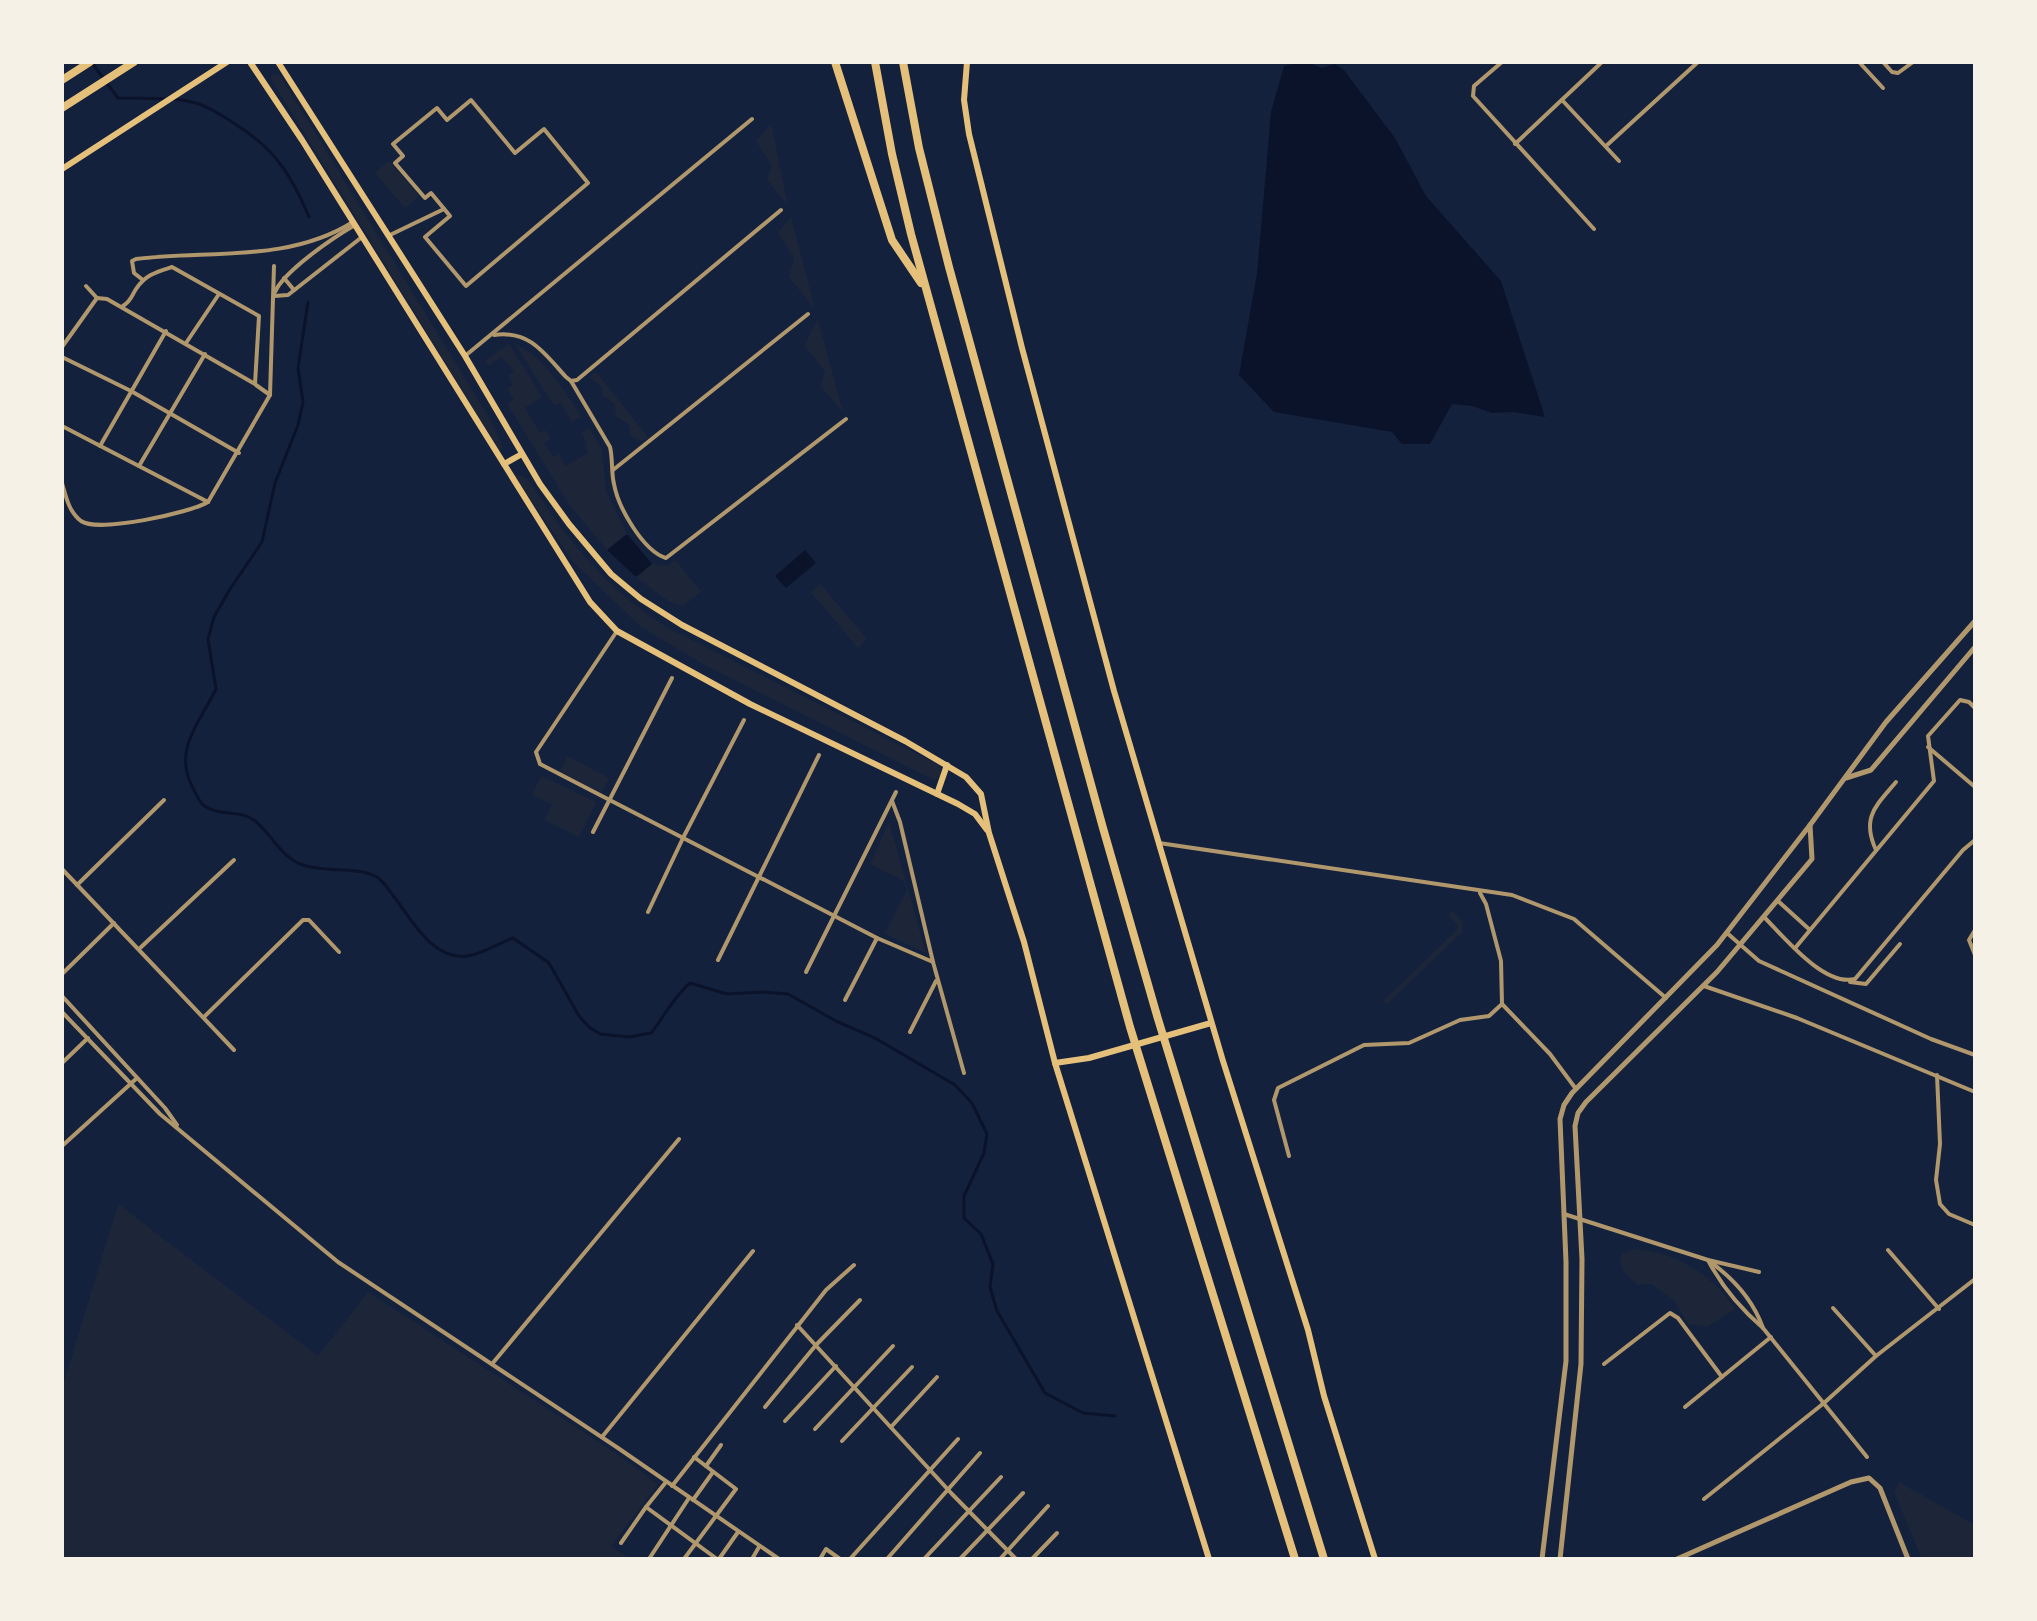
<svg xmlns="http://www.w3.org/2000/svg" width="2037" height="1621" font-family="'Crimson Pro',serif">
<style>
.green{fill:#1d2539}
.water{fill:#0b132b}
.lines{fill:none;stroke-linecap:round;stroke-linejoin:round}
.stream{stroke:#0b132b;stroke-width:3}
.minor{stroke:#b1986c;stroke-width:4}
.tertiary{stroke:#b1986c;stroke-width:5}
.secondary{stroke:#e5c07b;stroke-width:6}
.motorway{stroke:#e5c07b;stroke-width:8}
</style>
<rect width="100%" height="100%" fill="#14213d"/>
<!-- green -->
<g class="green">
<path d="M279 74 482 406 494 426 503 448 499 450 271 79 272 75Z"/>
<path d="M771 124 788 206 767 180 772 165 756 141Z"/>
<path d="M389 161 419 196 405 208 375 173Z"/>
<path d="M791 217 815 309 789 277 794 258 778 233Z"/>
<path d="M818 320 843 412 821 387 825 371 804 345Z"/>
<path d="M509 344 542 397 525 408 540 433 545 430 551 439 544 443 553 457 559 454 566 466 588 453 585 446 587 444 581 433 589 428 602 449 606 491 627 534 607 550 569 504 507 404 514 400 507 389 513 385 508 376 514 371 501 357 488 366 485 360Z"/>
<path d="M516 345C541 353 568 395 581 417L572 422 561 403 554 406Z"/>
<path d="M596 372 648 437 643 441 631 436 629 425 616 416 614 403 603 396 600 385 589 377Z"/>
<path d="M519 475 527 478C568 541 606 590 672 630L939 765 941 770 940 776 934 780 703 664 641 627 575 564 514 476Z"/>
<path d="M675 560 701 592 683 606 668 601 636 577 652 564 668 566Z"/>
<path d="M820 584 867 639 858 648 811 592Z"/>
<path d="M567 756 609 778 602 793 560 772Z"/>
<path d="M541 776 596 802 579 837 545 820 552 804 532 795Z"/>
<path d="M889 822 926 953 885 934 907 890 904 881 870 864Z"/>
<path d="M1452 911 1462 921V932L1386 1005 1383 1001 1457 930 1458 925 1448 915Z"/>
<path d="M118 1204 318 1356 368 1292 608 1448 658 1484 611 1546 630 1559H62V1389Z"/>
<path d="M1634 1249C1675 1251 1713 1275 1735 1309L1707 1327 1688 1324 1674 1300 1652 1284 1638 1285C1628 1277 1616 1267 1622 1254Z"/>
<path d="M1899 1482 1975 1525V1559H1922L1894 1492Z"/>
</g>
<!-- water -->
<g class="water">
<path d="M1296 63H1310L1322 68 1335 64 1344 70 1395 138 1426 196 1501 281 1545 417 1513 412 1492 413 1472 406 1452 404 1430 444H1402L1392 432 1274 412 1239 375 1257 274 1271 112 1284 66Z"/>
<path d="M627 534 652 564 636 577 607 550Z"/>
<path d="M805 550 816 563 786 588 775 576Z"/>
</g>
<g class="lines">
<!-- stream -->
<g class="stream">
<path d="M92 63 118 98C140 99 165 97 187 101 204 104 218 113 232 122 274 148 290 172 309 217"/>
<path d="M308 302 298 368 303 402 298 425 275 483 262 542 230 589 214 617 208 639 216 689C201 720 174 748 191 784 194 790 198 800 203 805 219 817 239 809 254 820 272 834 281 858 303 865 326 873 353 866 375 876 383 879 390 892 395 898 412 921 434 961 468 956 482 954 499 943 513 938L549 963 579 1016 589 1027 600 1034 629 1037 651 1033C665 1016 673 997 690 983L727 994 762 992 788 994 836 1021 875 1038 955 1085 972 1103 987 1134 984 1153 964 1196V1218L981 1234 993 1264 990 1287 997 1311 1045 1393 1083 1413 1115 1416"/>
</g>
<!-- minor -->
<g class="minor">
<path d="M1502 62 1474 86 1473 96 1594 229"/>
<path d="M1859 62 1883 88"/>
<path d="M1883 62 1892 72 1898 73 1913 62"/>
<path d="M471 100 515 153 544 129 588 183 466 286 425 237 450 216 431 193 425 198 395 163 403 156 393 144 437 108 447 120Z"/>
<path d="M1562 100 1619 161"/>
<path d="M1515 144 1602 62"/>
<path d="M1606 146 1698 62"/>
<path d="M390 235 444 209"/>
<path d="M284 278 294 290"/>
<path d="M143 280 134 273 132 261 136 259C208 250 288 263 353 222"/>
<path d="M86 286 97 298"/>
<path d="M275 292C284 271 334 237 355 225"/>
<path d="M274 296 288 295 362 237"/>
<path d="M494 335C530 330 544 353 566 377L571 381 577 380 781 210"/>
<path d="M186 343 219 294"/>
<path d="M62 347 97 298 107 299 255 384 259 316 172 267C156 272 145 275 136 289 131 297 131 301 123 306"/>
<path d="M465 356 752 119"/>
<path d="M62 357 131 391 239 453"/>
<path d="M571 381 610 447C613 459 611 472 614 484 618 507 643 551 666 558L846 419"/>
<path d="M256 385 270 395"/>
<path d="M62 426 208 502"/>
<path d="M100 446 166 331"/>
<path d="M139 466 205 354"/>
<path d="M613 470 808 314"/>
<path d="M62 483C66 497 69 512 81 521 98 533 190 513 208 502L270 395 274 266"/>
<path d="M617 631 536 752 540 764 877 938 933 962"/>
<path d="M1928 747 1975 787"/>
<path d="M892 801 900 822 933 962 964 1073"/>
<path d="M593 832 672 678"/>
<path d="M1159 843 1512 895 1574 919 1666 998"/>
<path d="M1876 850C1861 817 1876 806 1896 782"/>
<path d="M62 869 234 1050"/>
<path d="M77 885 164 800"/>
<path d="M1480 893 1486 904 1501 961 1502 1004 1550 1054 1576 1089"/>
<path d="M1778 901 1810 930"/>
<path d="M648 912 683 838 744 720"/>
<path d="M1764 917C1784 937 1824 987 1855 979L1963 850 1975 840"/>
<path d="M1975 930 1969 940 1975 955"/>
<path d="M1727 933 1759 961 1931 1039 1975 1055"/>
<path d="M1796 947 1934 781 1928 736 1960 700 1969 702 1975 708"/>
<path d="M139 949 234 860"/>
<path d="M718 960 819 755"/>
<path d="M806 972 896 792"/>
<path d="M62 974 114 923"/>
<path d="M1850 982 1866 984 1900 944"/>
<path d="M1704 986 1797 1018 1975 1092"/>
<path d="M62 996 165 1108 177 1125"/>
<path d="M845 1000 877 938"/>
<path d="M62 1012 160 1114 338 1262 618 1448 779 1559"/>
<path d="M204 1017 303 920H309L339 952"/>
<path d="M910 1032 936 981"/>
<path d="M62 1063 88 1038"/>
<path d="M1937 1075 1940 1144 1936 1180 1940 1204 1949 1214 1975 1225"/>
<path d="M62 1146 137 1078"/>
<path d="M1289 1156 1274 1100 1278 1088 1364 1045 1409 1043 1460 1020 1489 1016 1502 1004"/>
<path d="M1564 1214 1708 1260 1759 1272"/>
<path d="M1888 1250 1939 1309"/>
<path d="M1708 1260C1721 1285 1741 1309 1763 1328L1867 1457"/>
<path d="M1709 1261C1733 1278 1753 1300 1763 1328"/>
<path d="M1833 1308 1876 1356"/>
<path d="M797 1325 952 1494 1016 1559"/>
<path d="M492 1364 679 1139"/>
<path d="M1604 1364 1670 1313 1678 1318 1722 1377"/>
<path d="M765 1407 816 1345 860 1300"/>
<path d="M1685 1407 1771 1337"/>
<path d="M785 1421 836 1366"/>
<path d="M891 1427 937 1377"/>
<path d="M815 1429 893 1346"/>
<path d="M602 1437 753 1251"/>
<path d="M842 1441 912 1367"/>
<path d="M706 1466 721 1445"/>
<path d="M666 1482 646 1507 717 1559"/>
<path d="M672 1486 826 1290 854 1265"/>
<path d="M1704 1499 1824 1403 1876 1356 1975 1279"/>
<path d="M693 1500 713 1472"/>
<path d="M621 1543 646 1507"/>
<path d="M649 1559 689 1498"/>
<path d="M684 1559 736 1489 694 1457"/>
<path d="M719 1559 738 1532"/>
<path d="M752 1559 759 1547"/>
<path d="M820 1559 826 1549 840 1559"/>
<path d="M850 1559 958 1439"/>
<path d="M887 1559 980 1453"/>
<path d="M924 1559 1001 1477"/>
<path d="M960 1559 1023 1493"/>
<path d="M1000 1559 1048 1506"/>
<path d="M1032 1559 1057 1533"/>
</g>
<!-- tertiary -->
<g class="tertiary">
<path d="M1846 778 1871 770 1975 647"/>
<path d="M1810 825 1886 722 1975 621"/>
<path d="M1542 1559 1566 1361V1262L1560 1119 1564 1105 1572 1093 1717 945 1810 825 1812 859 1717 972 1586 1102 1578 1113 1575 1126 1582 1259 1581 1364 1560 1559"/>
<path d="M1677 1559 1851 1482 1869 1478 1880 1488 1908 1559"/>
</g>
<!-- secondary -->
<g class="secondary">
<path d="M250 62 302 140 590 602 617 631 750 704 958 804 975 814 987 830"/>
<path d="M278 62 465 356 540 484 569 524 611 574 641 599 682 625 905 741 966 777 981 794 989 833 1024 942 1055 1063 1209 1559"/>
<path d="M967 62 964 100 969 134 1022 348 1114 691 1223 1061 1308 1330 1324 1396 1375 1559"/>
<path d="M62 169 227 62"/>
<path d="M504 464 522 454"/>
<path d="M937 794 947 765"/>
<path d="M1055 1063 1089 1058 1211 1023"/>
</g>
<!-- motorway -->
<g class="motorway">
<path d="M835 62 892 240 921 283"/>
<path d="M875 62 892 154 911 234 1130 1027 1295 1559"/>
<path d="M903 62 919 148 949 267 1103 828 1158 1019 1324 1559"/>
<path d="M62 80 90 62"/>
<path d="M62 108 134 62"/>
</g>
</g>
<!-- border -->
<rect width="2037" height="1621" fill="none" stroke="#f6f1e7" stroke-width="128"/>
</svg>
